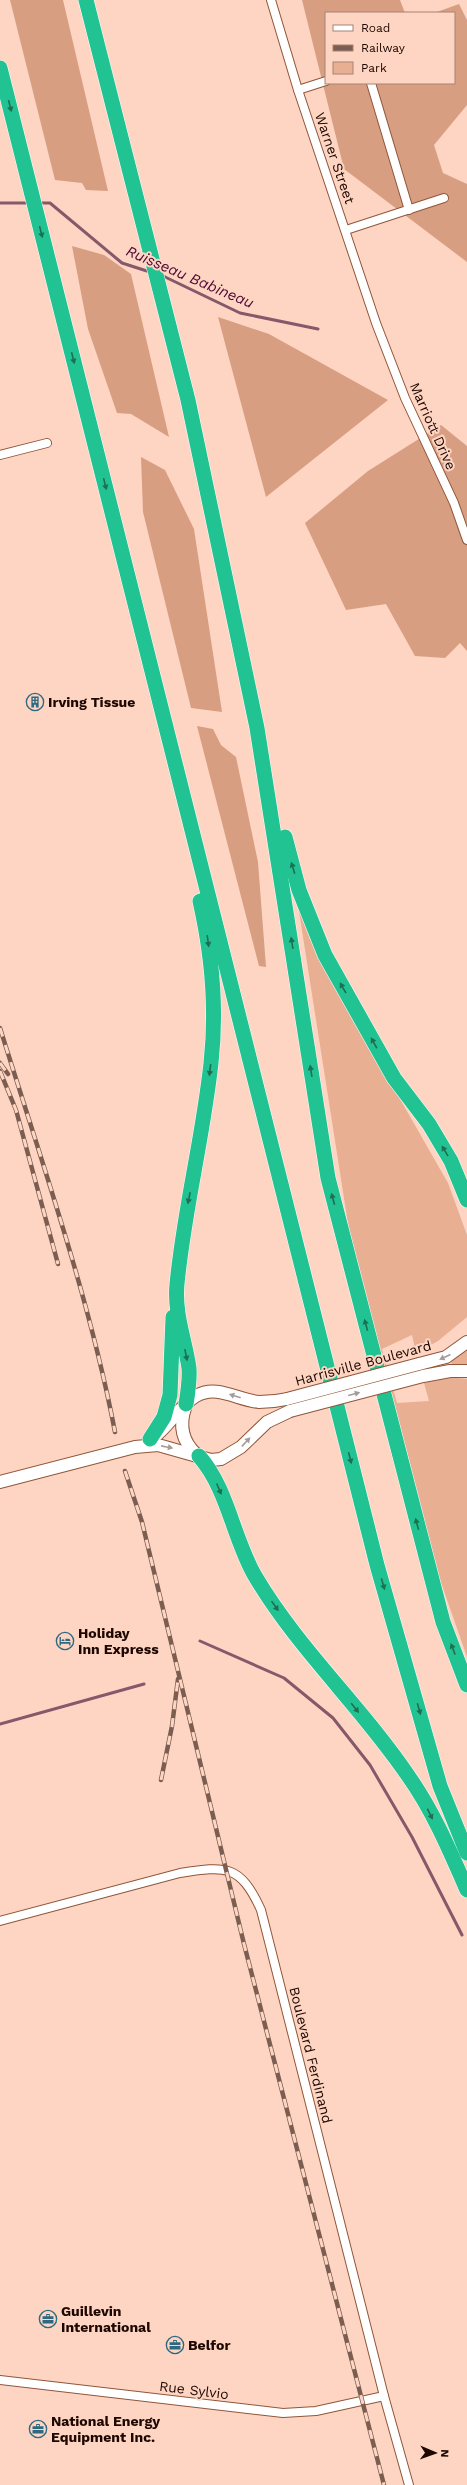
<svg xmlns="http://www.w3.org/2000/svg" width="467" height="2485" font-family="'Work Sans',sans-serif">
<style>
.green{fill:#e9af93}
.forest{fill:#d89e82}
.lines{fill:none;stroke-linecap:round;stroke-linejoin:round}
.stream{stroke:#85586a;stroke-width:3}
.street-casing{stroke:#905639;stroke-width:10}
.secondary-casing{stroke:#905639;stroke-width:14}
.highway-casing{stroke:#fff;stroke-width:16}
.street{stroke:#fff;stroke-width:8}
.secondary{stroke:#fff;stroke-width:12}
.highway{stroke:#21c393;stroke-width:15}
.rail-casing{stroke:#7b5d51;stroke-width:4.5}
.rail{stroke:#fed5c2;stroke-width:3;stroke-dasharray:9;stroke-linecap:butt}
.secondary-bridge-casing{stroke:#905639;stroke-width:14;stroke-linecap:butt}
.secondary-bridge{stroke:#fff;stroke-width:12}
.oneway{fill:#1f6e51}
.oneway2{fill:#a59c99}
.labels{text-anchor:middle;stroke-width:4;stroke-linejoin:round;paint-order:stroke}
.street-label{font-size:14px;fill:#1d0700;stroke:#fed5c2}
.poi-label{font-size:14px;font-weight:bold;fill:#1d0700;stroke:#fed5c2;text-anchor:start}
.water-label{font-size:15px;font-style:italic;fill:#4c0634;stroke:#fed5c2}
</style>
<rect width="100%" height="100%" fill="#fed5c2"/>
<!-- green -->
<g class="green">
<path d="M298 905 396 1092 448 1183 467 1235V1317L438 1341 416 1353 412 1335 382 1349 397 1403 429 1401 424 1383 449 1377 467 1379V1657L438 1574 349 1230Z"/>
<path d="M467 1347V1364H452L450 1360Z"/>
</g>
<!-- forest -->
<g class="forest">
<path d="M10 0H63L108 191 86 190 82 183 55 180Z"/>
<path d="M302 0H400L405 13H326V83H454V13H434L459 4 467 20V105L434 145 443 173 467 184V262L344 169Z"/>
<path d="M72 246 104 255 131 274 169 437 131 414 117 413 88 329Z"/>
<path d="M218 317 269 334 388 400 266 497Z"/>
<path d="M441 425 467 446V651L460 643 445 658 415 656 386 604 346 610 305 523 368 471Z"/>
<path d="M141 457 165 470 194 529 222 712 191 708 143 512Z"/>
<path d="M197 726 213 729 221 745 236 757 258 862 266 967 259 966Z"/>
</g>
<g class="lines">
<!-- stream -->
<g class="stream">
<path d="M0 203H30"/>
<path d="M40 203H50L122 263 150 272"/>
<path d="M161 275 240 313 318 329"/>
<path d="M200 1641 284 1678 333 1718 370 1765 412 1837 462 1935"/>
<path d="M0 1724 144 1684"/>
</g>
<defs>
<g id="street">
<path d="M271 0 298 90 376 323 405 398 454 503 467 540"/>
<path d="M371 83 409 210"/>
<path d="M298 90 326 81"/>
<path d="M346 230 444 198"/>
<path d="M0 455 47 443"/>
<path d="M0 1921 180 1873C226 1866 240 1864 261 1910L384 2396 409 2485"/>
<path d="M0 2380 283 2413 316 2411 384 2396"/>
</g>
<g id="secondary">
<path d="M419 1364 446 1357 467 1342"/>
<path d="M423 1376 450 1371H467"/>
<path d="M185 1408C179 1426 182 1441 196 1454"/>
<path d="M154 1437C169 1426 180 1405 196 1396 217 1384 237 1400 259 1402 268 1402 278 1401 287 1399"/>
<path d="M0 1482 135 1447 158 1445 211 1460 221 1459 241 1447 267 1422 290 1411"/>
</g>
<g id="highway">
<path d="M86 0 188 400 257 728 328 1178 443 1622 467 1685"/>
<path d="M0 68 377 1565 440 1786 467 1853"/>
<path d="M285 837 299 890 325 955 394 1078 429 1124 451 1161 467 1200"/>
<path d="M186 1404C188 1392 190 1380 189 1368 185 1340 174 1313 177 1284 184 1210 203 1138 211 1063 217 1009 212 954 200 901"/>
<path d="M150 1439 164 1417 170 1395 173 1317"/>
<path d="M199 1456C228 1489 233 1538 255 1576 298 1649 362 1707 409 1777 433 1811 450 1851 467 1890"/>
</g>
</defs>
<!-- street casing -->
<use href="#street" class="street-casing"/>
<!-- secondary casing -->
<use href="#secondary" class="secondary-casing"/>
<!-- highway casing -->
<use href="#highway" class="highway-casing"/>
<!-- street -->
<use href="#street" class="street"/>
<!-- secondary -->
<use href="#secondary" class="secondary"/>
<!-- highway -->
<use href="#highway" class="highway"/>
<defs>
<g id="rail">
<path d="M0 1028C41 1160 89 1296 115 1432"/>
<path d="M0 1063 8 1074"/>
<path d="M0 1071 16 1110 58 1264"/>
<path d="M125 1471 142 1522 244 1944 384 2485"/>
<path d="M161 1780 172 1726 178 1679"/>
</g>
</defs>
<!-- rail casing -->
<use href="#rail" class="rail-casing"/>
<!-- rail -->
<use href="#rail" class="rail"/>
<defs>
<g id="secondary-bridge">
<path d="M287 1399 419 1364"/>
<path d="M290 1411 423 1376"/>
</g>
</defs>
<!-- secondary-bridge casing -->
<use href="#secondary-bridge" class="secondary-bridge-casing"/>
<!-- secondary-bridge -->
<use href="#secondary-bridge" class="secondary-bridge"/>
</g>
<!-- one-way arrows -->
<defs><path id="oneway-solid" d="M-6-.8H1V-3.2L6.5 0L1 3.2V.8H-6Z"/></defs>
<g class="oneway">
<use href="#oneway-solid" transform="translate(10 106) rotate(76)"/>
<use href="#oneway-solid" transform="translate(41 232) rotate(76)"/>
<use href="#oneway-solid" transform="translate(73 358) rotate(76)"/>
<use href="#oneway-solid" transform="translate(105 484) rotate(76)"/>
<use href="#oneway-solid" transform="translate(293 868) rotate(-107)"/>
<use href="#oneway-solid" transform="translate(208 941) rotate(82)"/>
<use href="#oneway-solid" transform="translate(292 943) rotate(-99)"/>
<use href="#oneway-solid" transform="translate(343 988) rotate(-120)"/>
<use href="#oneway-solid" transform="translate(374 1043) rotate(-119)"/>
<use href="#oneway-solid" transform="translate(210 1070) rotate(97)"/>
<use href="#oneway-solid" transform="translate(311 1071) rotate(-99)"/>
<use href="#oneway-solid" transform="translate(445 1151) rotate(-121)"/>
<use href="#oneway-solid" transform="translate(189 1198) rotate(101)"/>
<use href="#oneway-solid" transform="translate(333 1199) rotate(-105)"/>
<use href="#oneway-solid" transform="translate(366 1325) rotate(-105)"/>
<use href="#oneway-solid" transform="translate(186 1355) rotate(79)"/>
<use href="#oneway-solid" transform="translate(350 1458) rotate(76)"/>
<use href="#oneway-solid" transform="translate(219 1489) rotate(67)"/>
<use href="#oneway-solid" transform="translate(417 1524) rotate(-105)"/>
<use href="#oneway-solid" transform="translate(383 1584) rotate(74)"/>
<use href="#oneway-solid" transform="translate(275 1606) rotate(55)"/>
<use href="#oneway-solid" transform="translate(453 1649) rotate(-111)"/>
<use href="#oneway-solid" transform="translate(355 1708) rotate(51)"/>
<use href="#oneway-solid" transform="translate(419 1709) rotate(74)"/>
<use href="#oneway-solid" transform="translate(430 1814) rotate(64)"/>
</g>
<g class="oneway2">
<use href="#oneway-solid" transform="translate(445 1357) rotate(155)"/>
<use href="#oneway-solid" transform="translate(354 1394) rotate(-15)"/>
<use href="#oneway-solid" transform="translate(235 1396) rotate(-162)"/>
<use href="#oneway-solid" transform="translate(246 1442) rotate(-47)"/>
<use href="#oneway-solid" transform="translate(167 1447) rotate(11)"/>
</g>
<!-- icons -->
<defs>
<symbol id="building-ring" viewBox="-11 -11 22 22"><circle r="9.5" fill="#fed5c2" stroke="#2d6980" stroke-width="1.5"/><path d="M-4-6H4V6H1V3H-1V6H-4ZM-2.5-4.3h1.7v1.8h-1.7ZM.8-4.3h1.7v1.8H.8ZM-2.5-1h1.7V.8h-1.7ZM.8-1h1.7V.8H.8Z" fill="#2d6980"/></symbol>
<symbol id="hotel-ring" viewBox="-11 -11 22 22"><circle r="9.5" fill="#fed5c2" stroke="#2d6980" stroke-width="1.5"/><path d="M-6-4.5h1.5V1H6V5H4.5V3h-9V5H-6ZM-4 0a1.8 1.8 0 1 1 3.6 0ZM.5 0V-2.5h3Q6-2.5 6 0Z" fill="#2d6980"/></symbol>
<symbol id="office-ring" viewBox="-11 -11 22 22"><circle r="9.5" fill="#fed5c2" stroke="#2d6980" stroke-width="1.5"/><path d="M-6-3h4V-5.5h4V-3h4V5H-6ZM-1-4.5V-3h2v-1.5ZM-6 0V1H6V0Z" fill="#2d6980"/></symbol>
</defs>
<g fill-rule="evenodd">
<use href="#building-ring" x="25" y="692" width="20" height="20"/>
<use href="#hotel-ring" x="55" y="1631" width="20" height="20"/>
<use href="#office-ring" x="38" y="2309" width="20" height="20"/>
<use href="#office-ring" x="165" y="2335" width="20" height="20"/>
<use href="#office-ring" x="28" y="2419" width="20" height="20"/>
</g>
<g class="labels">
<!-- street labels -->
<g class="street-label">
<text transform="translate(335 158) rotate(71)" y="5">Warner Street</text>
<text transform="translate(433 426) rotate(66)" y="5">Marriott Drive</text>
<text transform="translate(363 1363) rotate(-15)" y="5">Harrisville Boulevard</text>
<text transform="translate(311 2055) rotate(76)" y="5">Boulevard Ferdinand</text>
<text transform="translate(194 2390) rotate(7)" y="5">Rue Sylvio</text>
</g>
<!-- poi labels -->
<g class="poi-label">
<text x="48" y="707">Irving Tissue</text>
<text x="78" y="1638">Holiday<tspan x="78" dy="16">Inn Express</tspan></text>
<text x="61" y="2316">Guillevin<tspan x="61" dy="16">International</tspan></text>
<text x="188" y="2350">Belfor</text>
<text x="51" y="2426">National Energy<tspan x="51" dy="16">Equipment Inc.</tspan></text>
</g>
<!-- water labels -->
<g class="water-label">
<text transform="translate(190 277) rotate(23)" y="5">Ruisseau Babineau</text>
</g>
</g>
<!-- legend -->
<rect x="325" y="12" width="130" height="72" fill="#fed5c2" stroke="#a48374"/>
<rect x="333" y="25" width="20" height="6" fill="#ffffff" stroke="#a48374"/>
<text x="361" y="32" font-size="12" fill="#1d0700">Road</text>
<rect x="333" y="45" width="20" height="6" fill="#7b5d51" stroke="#a48374"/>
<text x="361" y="52" font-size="12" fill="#1d0700">Railway</text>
<rect x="333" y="62" width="20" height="12" fill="#e9af93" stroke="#a48374"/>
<text x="361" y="72" font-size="12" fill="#1d0700">Park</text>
<!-- north arrow -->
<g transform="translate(435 2453) rotate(92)" stroke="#fed5c2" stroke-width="3" paint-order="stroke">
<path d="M0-3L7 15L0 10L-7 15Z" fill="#1d0700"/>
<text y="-6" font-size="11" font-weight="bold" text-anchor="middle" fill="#1d0700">N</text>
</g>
</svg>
